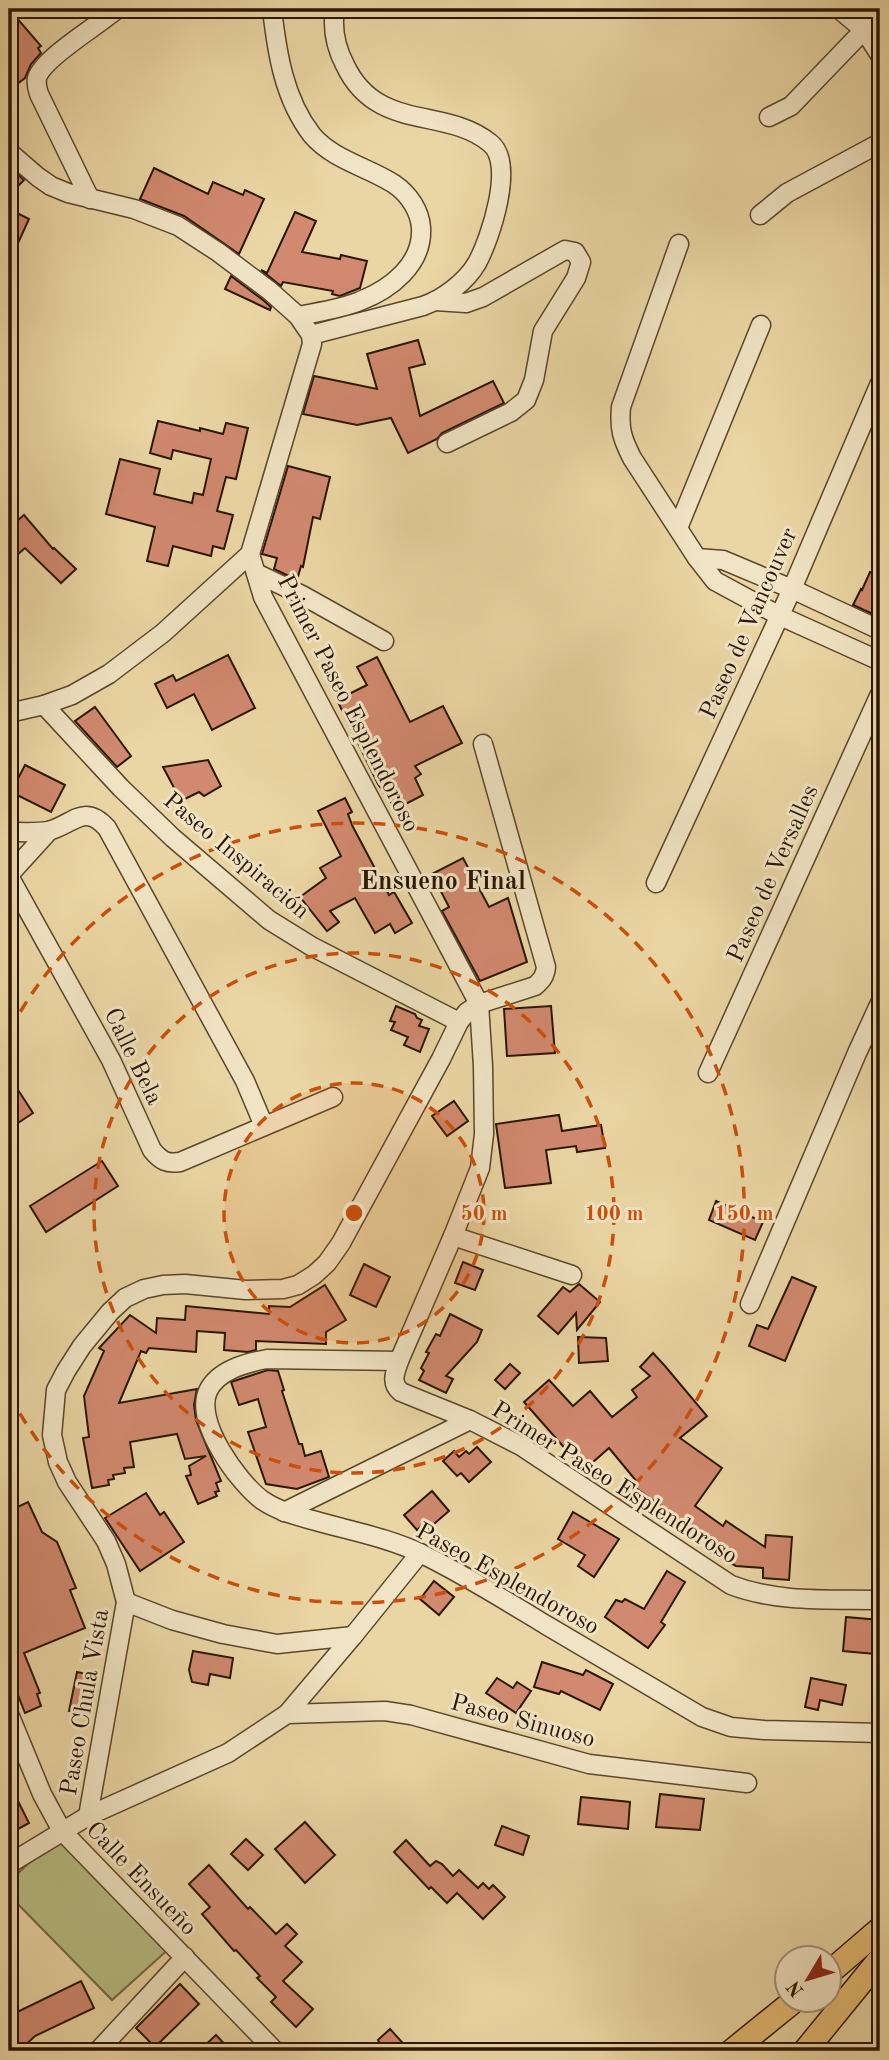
<svg xmlns="http://www.w3.org/2000/svg" width="889" height="2060" font-family="'Old Standard TT',serif">
<style>
.green{fill:#b8bd85;stroke:#716a44;stroke-width:2}
.building{fill:#d1896f;stroke:#2a1603;stroke-width:2}
.lines{fill:none;stroke-linecap:round;stroke-linejoin:round}
.minor-casing{stroke:#5a462b;stroke-width:21}
.major-casing{stroke:#2a1603;stroke-width:26}
.minor{stroke:#f1e4c4;stroke-width:18}
.major{stroke:#e5bb72;stroke-width:23}
.ring{fill:none;stroke:#cc4f0b;stroke-width:3.5;stroke-dasharray:12 9}
.labels{text-anchor:middle;stroke-width:6;stroke-linejoin:round;paint-order:stroke}
.street-label{font-size:24px;fill:#2a1603;stroke:#f1e4c4}
.neighbourhood-label{font-size:26px;font-weight:bold;fill:#2a1603;stroke:#f1e4c4}
.centre{fill:#cc4f0b;stroke:#f1e4c4;stroke-width:3.5}
.ring-label{font-size:21px;text-anchor:middle;font-weight:bold;fill:#cc4f0b;stroke:#f1e4c4;stroke-width:6;stroke-linejoin:round;paint-order:stroke}
</style>
<rect width="100%" height="100%" fill="#ead6a4"/>
<filter id="stains"><feTurbulence type="fractalNoise" baseFrequency=".00286" numOctaves="4"/><feColorMatrix values="0 0 0 0 .2 0 0 0 0 .09 0 0 0 0 .02 0 0 0 .5 -.17"/></filter>
<radialGradient id="worn" r=".72"><stop offset=".6" stop-color="#630" stop-opacity="0"/><stop offset="1" stop-color="#630" stop-opacity=".3"/></radialGradient>
<!-- green -->
<path class="green" d="M62 1831 172 1946 112 2000 9 1895V1882Z"/>
<!-- building -->
<g class="building">
<path d="M9 9 41 46 38 48 41 53 31 64 25 78 9 90Z"/>
<path d="M9 167 24 180 9 195Z"/>
<path d="M154 168 208 194 213 182 243 195 245 190 264 199 239 254 184 216 140 199Z"/>
<path d="M9 209 29 219 9 263Z"/>
<path d="M295 212 316 221 302 252 340 259 341 255 367 261 360 288 340 296 332 294 333 291 283 282 281 286 261 270 267 273Z"/>
<path d="M231 276 263 300 271 307 270 310 225 289Z"/>
<path d="M418 340 425 364 409 368 420 416 493 381 504 403 442 433 437 439 408 453 391 418 357 425 303 414 314 376 377 389 367 354Z"/>
<path d="M158 421 200 431V428L223 434 226 423 248 428 236 479 226 477 217 511 233 515 224 549 213 546 211 556 173 546 168 566 147 561 155 527 106 514 120 459 160 469 154 494 192 503 194 493 203 495 211 459 173 450 171 459 150 453Z"/>
<path d="M288 466 330 477 320 519 313 517 303 567 301 566 297 580 274 569 277 558 262 554Z"/>
<path d="M24 515 53 549 54 548 76 569 61 583 25 548 9 562V528Z"/>
<path d="M870 572 880 576V607L875 615 853 605 861 589 862 590Z"/>
<path d="M228 655 255 708 212 730 194 694 167 708 155 684 173 675 176 681Z"/>
<path d="M377 657 410 722 443 706 462 743 415 766 421 774 415 778 423 795 396 809 378 784 337 700 367 685 357 667Z"/>
<path d="M95 707 131 756 117 767 75 721Z"/>
<path d="M208 760 221 786 204 796 199 792 181 801 163 767Z"/>
<path d="M25 765 65 785 51 812 11 792Z"/>
<path d="M345 798 352 812 348 814 352 825 389 895 394 892 412 923 395 933 390 924 375 933 355 898 330 911 339 922 327 931 300 897 326 878 320 868 341 856 318 811Z"/>
<path d="M463 858 489 907 508 898 527 962 480 981 442 911 449 907 432 874Z"/>
<path d="M396 1006 415 1014 417 1018 422 1020 419 1026 429 1029 420 1052 404 1045 408 1037 391 1030 395 1022 390 1021Z"/>
<path d="M551 1006 555 1053 507 1056 504 1009Z"/>
<path d="M9 1076 33 1113 9 1129Z"/>
<path d="M454 1101 468 1121 447 1136 432 1116Z"/>
<path d="M559 1115 562 1131 601 1125 605 1148 577 1152 576 1146 546 1150 551 1183 505 1188 496 1124Z"/>
<path d="M102 1161 118 1186 46 1232 30 1206Z"/>
<path d="M716 1201 763 1222 755 1240 709 1220Z"/>
<path d="M463 1262 483 1270 475 1290 455 1283Z"/>
<path d="M364 1264 390 1277 376 1307 350 1295Z"/>
<path d="M792 1277 816 1287 785 1361 749 1346 757 1325 768 1329Z"/>
<path d="M579 1284 600 1302 577 1330 576 1313 558 1334 538 1316 563 1287 570 1292Z"/>
<path d="M325 1285 346 1320 326 1332V1344L256 1341V1350L248 1352 224 1350 225 1333 197 1331 196 1352 149 1348 146 1353 141 1351 119 1403 197 1389 194 1405 196 1420 221 1481 216 1483 219 1491 215 1492 217 1496 198 1504 186 1476 191 1475 189 1466 206 1456 185 1459 177 1434 130 1442 134 1467 124 1468 125 1473 113 1475 114 1479 108 1480 109 1485 92 1488 83 1438 89 1437 84 1396 104 1351 99 1348 130 1315 156 1333 157 1318 185 1320 186 1306 269 1314V1306L290 1307Z"/>
<path d="M450 1314 482 1330 477 1342 446 1376 453 1379 446 1393 419 1380 424 1371 421 1368 429 1353 426 1352 436 1334 440 1336Z"/>
<path d="M578 1337 606 1338 608 1361 579 1363Z"/>
<path d="M653 1353 665 1366 707 1416 680 1438 722 1468 695 1506 723 1526 726 1521 765 1547 766 1535 792 1537 789 1580 763 1578V1568L736 1566 708 1551 713 1543 633 1486 638 1483 609 1448 584 1470 524 1402 549 1380 573 1406 590 1391 612 1417 637 1397 632 1390 650 1376 640 1367Z"/>
<path d="M510 1364 520 1373 505 1389 495 1380Z"/>
<path d="M268 1370 278 1371 284 1390 282 1391 299 1444H302L305 1456 321 1451 329 1477 297 1489 266 1484 248 1432 266 1427 258 1399 239 1405 231 1382Z"/>
<path d="M477 1447 491 1462 469 1482 461 1473 457 1476 443 1461 454 1451 459 1457 466 1451 469 1454Z"/>
<path d="M432 1491 449 1511 428 1529 424 1524 417 1530 404 1515Z"/>
<path d="M146 1493 160 1515 164 1512 184 1542 140 1571 105 1518Z"/>
<path d="M28 1502 42 1532 57 1542 76 1588 70 1590 85 1628 24 1653 40 1693 37 1694 41 1706 25 1713 9 1672V1511Z"/>
<path d="M573 1512 619 1539 594 1577 578 1566 585 1555 558 1539Z"/>
<path d="M667 1571 685 1582 661 1622 665 1625 648 1648 605 1617 616 1600 622 1602 625 1599 644 1609Z"/>
<path d="M434 1581 454 1597 439 1615 420 1599Z"/>
<path d="M846 1617 880 1620V1641H876L875 1654 843 1651Z"/>
<path d="M193 1651 233 1658 230 1678 210 1674 208 1685 192 1682 189 1670Z"/>
<path d="M542 1662 583 1675 586 1670 613 1684 600 1710 561 1691 559 1694 534 1687Z"/>
<path d="M77 1672 96 1676 88 1715 69 1711Z"/>
<path d="M497 1678 513 1688 517 1682 531 1691 516 1713 486 1693Z"/>
<path d="M811 1678 846 1685 842 1705 820 1700 818 1710 805 1707Z"/>
<path d="M9 1783 29 1823 9 1834Z"/>
<path d="M660 1794 704 1799 700 1830 656 1827Z"/>
<path d="M581 1797 630 1802 628 1829 578 1824Z"/>
<path d="M305 1822 335 1855 305 1883 275 1849Z"/>
<path d="M502 1826 529 1836 523 1855 495 1845Z"/>
<path d="M246 1839 263 1855 248 1870 231 1854Z"/>
<path d="M406 1840 430 1866 436 1861 442 1864 453 1876 459 1870 478 1888 483 1883 489 1889 493 1885 505 1897 483 1919 457 1893 447 1903 431 1887 429 1889 394 1852Z"/>
<path d="M209 1865 248 1909 250 1907 276 1934 287 1924 297 1934 285 1946 302 1962 283 1981 313 2009 296 2027 271 2002 276 1997 257 1978 260 1976 236 1950 234 1951 202 1914 210 1907 189 1884Z"/>
<path d="M81 1981 94 2008 35 2036 19 2051H9V2016Z"/>
<path d="M180 1984 199 2004 155 2047 136 2028Z"/>
<path d="M390 2029 410 2051H369L379 2042 378 2040Z"/>
<path d="M216 2035 231 2051H199Z"/>
</g>
<g class="lines">
<defs>
<g id="minor">
<path d="M272 9C277 53 284 99 312 135 333 160 368 167 394 184 409 194 420 211 421 228 423 264 391 289 360 301 341 309 318 312 298 316"/>
<path d="M839 9 864 30 880 55"/>
<path d="M769 117 791 106 864 30 880 21"/>
<path d="M9 152 38 177 51 186 68 193 134 209 178 226 218 252 270 291 298 316 311 335 312 344 250 554 163 633 109 674 72 695 44 705"/>
<path d="M90 199 39 94C37 88 36 83 37 78 43 58 99 25 117 9"/>
<path d="M760 215 787 193 880 143"/>
<path d="M679 244 621 407C619 429 622 438 632 458L697 558 715 581 778 615 880 661"/>
<path d="M435 301 466 303 483 297 565 250 575 252 581 262 576 278 543 331 534 380 526 400 511 412 447 443"/>
<path d="M311 335 423 306C443 299 466 282 477 263 490 239 516 163 490 143 445 106 377 133 345 65 336 48 332 28 335 9"/>
<path d="M678 528 761 325"/>
<path d="M250 554 263 597 479 1004 483 1066 484 1134 480 1168 453 1236 399 1361C395 1373 390 1383 401 1392L470 1420 521 1446 731 1585C778 1603 830 1599 880 1600"/>
<path d="M697 558 723 560 792 589 880 630"/>
<path d="M256 573 302 595 384 641"/>
<path d="M9 713 44 705 121 788 173 838 269 920 311 946 459 1022"/>
<path d="M9 832C21 832 36 833 48 831 73 825 84 802 107 828L245 1081 264 1126"/>
<path d="M9 875 49 831"/>
<path d="M9 876 111 1060 152 1150C161 1161 167 1164 180 1162L333 1097"/>
<path d="M656 883 792 589 880 383"/>
<path d="M708 1073 880 694"/>
<path d="M453 1236 572 1275"/>
<path d="M750 1304 857 1053 880 1003"/>
<path d="M399 1361 267 1359C246 1363 218 1370 208 1391 194 1422 238 1482 262 1500 278 1511 297 1516 316 1521 351 1531 389 1538 422 1554 465 1575 505 1600 546 1625 598 1656 650 1686 702 1717L731 1727 764 1730 880 1733"/>
<path d="M284 1512 470 1420"/>
<path d="M126 1602 172 1620 223 1634 277 1644 353 1636"/>
<path d="M9 1714 42 1794 62 1831 275 2051"/>
<path d="M287 1714 353 1636 420 1553"/>
<path d="M88 1816 126 1602 116 1564 106 1541 67 1482 58 1462 52 1435 56 1390 66 1371 82 1346 110 1312 125 1298 144 1289 163 1285 185 1284 246 1290 283 1289 298 1285 314 1275 327 1263 341 1243 441 1059 459 1022 467 1012 479 1004 535 986C542 980 545 976 546 967L483 744"/>
<path d="M9 1864 88 1816 228 1753 287 1714 385 1711 411 1715 589 1764 747 1783"/>
<path d="M98 2051 185 1957"/>
</g>
<g id="major">
<path d="M830 1972 880 1929"/>
<path d="M732 2051 795 2000"/>
<path d="M805 2051 880 1959"/>
</g>
</defs>
<!-- minor casing -->
<use href="#minor" class="minor-casing"/>
<!-- major casing -->
<use href="#major" class="major-casing"/>
<!-- minor -->
<use href="#minor" class="minor"/>
<!-- major -->
<use href="#major" class="major"/>
</g>
<!-- distance rings -->
<circle cx="354" cy="1213" r="130" fill="#cc4f0b" fill-opacity=".12"/>
<g class="ring">
<circle cx="354" cy="1213" r="130"/>
<circle cx="354" cy="1213" r="260"/>
<path d="M10 1030A390 390 0 1 1 10 1396"/>
</g>
<g class="labels">
<!-- street labels -->
<g class="street-label">
<text transform="translate(748 623) rotate(-66)" y="8">Paseo de Vancouver</text>
<text transform="translate(349 703) rotate(63)" y="8">Primer Paseo Esplendoroso</text>
<text transform="translate(237 855) rotate(40)" y="8">Paseo Inspiración</text>
<text transform="translate(772 873) rotate(-66)" y="8">Paseo de Versalles</text>
<text transform="translate(134 1056) rotate(64)" y="8">Calle Bela</text>
<text transform="translate(615 1482) rotate(32)" y="8">Primer Paseo Esplendoroso</text>
<text transform="translate(508 1578) rotate(29)" y="8">Paseo Esplendoroso</text>
<text transform="translate(84 1702) rotate(-80)" y="8">Paseo Chula Vista</text>
<text transform="translate(523 1720) rotate(15)" y="8">Paseo Sinuoso</text>
<text transform="translate(142 1878) rotate(46)" y="8">Calle Ensueño</text>
</g>
<!-- neighbourhood labels -->
<g class="neighbourhood-label">
<text x="443" y="889">Ensueno Final</text>
</g>
</g>
<circle cx="354" cy="1213" r="10" class="centre"/>
<g class="ring-label">
<text x="484" y="1220">50 m</text>
<text x="614" y="1220">100 m</text>
<text x="744" y="1220">150 m</text>
</g>
<!-- margin -->
<rect width="889" height="2060" fill="none" stroke="#ead6a4" stroke-width="35"/>
<rect x="10" y="10" width="868" height="2039" fill="none" stroke="#2a1603" stroke-width="3.5"/>
<rect x="18" y="18" width="854" height="2025" fill="none" stroke="#2a1603" stroke-width="2"/>
<!-- north arrow -->
<g transform="translate(808 1979) rotate(232)"><circle r="33" fill="#f1e4c4" stroke="#a19277" stroke-width="2"/>
<path d="M0-5L12 26L0 18L-12 26Z" fill="#8f2418"/>
<text y="-10" font-size="19" font-weight="bold" text-anchor="middle" fill="#2a1603">N</text>
</g>
<rect width="100%" height="100%" filter="url(#stains)"/>
<rect width="100%" height="100%" fill="url(#worn)"/>
</svg>
